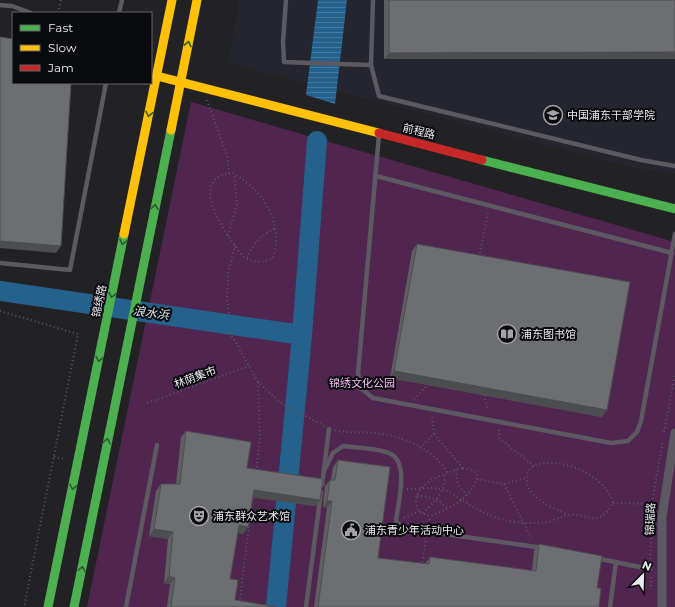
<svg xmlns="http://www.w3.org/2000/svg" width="675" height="607" font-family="Montserrat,'Noto Sans SC',sans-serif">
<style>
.built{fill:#25252f}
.park{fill:#502651}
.water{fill:url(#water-rules)}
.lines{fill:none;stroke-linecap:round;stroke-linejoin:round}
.river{stroke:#24618c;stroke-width:20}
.path{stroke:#5c595f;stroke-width:2;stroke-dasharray:1 3;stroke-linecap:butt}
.lane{stroke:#5d5961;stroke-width:4.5}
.street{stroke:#5d5961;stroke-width:9}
.fast{stroke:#4caf50;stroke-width:9}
.slow{stroke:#ffc107;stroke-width:9}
.jam{stroke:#c62828;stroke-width:9}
.wall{fill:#5e5f61}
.shaded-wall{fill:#4c4d4f}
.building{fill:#6d6e71;stroke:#4c4d4f}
.oneway{stroke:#2b5d2e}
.labels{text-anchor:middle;stroke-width:4;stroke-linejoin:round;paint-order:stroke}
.poi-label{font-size:11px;fill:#eaeaee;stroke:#0a0b0d;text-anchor:start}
.street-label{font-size:11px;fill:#eaeaee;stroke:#0a0b0d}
.park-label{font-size:11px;fill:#f8bbf7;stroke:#0a0b0d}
.water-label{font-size:12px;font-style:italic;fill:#d5e5f3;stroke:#0a0b0d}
</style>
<defs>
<pattern id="water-rules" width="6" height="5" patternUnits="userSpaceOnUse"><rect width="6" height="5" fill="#24618c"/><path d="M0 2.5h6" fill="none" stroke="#44789c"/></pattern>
</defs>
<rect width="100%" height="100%" fill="#222225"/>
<!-- built -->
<path class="built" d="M239 0H675V174L635 168 228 63Z"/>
<!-- park -->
<path class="park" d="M191 102 675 242V607H87Z"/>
<!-- water -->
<path class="water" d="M318 0H347L335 104 306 95Z"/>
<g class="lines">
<!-- river -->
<g class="river">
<path d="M0 291 302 335"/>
<path d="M276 607 302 335 317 141"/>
</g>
<!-- path -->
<g class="path">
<path d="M58 13 61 0"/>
<path d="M207 100 228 159 229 173"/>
<path d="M233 173C263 190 284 223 273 258 264 263 254 263 244 257 239 253 235 245 231 240 217 220 191 176 233 173Z"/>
<path d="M228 236 237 204 234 174"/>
<path d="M235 245 228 274 227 300 232 336 258 382 280 402 324 426"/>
<path d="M479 257 488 213"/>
<path d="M247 258C254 242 261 235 276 228"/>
<path d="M0 311 78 334 24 607"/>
<path d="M484 395 488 411"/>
<path d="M414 399 428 385"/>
<path d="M147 403 249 366"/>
<path d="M335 430C348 434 362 431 376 433 402 436 434 449 447 472"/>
<path d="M499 430V438L534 466"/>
<path d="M664 432 675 374"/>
<path d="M434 434 463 468"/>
<path d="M420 448 434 434 432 417"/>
<path d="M54 457 65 459"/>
<path d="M463 468 474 471 478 477C469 499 452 508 430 516 423 514 416 511 416 502 416 482 447 472 463 468Z"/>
<path d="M456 470 458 485 467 495"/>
<path d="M256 471 260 440 258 382"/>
<path d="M477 479 504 484 526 478"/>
<path d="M504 484 531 538"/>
<path d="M407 489C431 489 442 483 462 501"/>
<path d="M417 496C429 496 440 499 447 509"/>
<path d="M463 500C488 519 517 526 547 522 554 521 561 516 568 515 590 513 598 529 613 503 606 478 571 461 546 463 540 463 530 466 528 472 519 495 554 508 568 515"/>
<path d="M613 503 652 504"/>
<path d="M423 513C433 503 448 490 444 474"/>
<path d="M404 518 420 511"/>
<path d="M429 524 430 516"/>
<path d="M650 563 653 497 663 440"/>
<path d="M422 566 426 539"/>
<path d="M651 577V587"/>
<path d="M239 607 253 495"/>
</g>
<!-- lane -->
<g class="lane">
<path d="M286 0 283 42 284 62 371 65"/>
<path d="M373 0 371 65 379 96 641 160 675 166"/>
<path d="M0 5 12 6 31 13"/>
<path d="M119 13 122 0"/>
<path d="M379 135 358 373 362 389 373 398 611 443 628 441 637 432 641 421 675 234"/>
<path d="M376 176 672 253"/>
<path d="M0 263 70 270 106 83"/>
<path d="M324 471 333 453 343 446C356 448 377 448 389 453 410 461 398 503 396 521L402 528 543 548"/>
<path d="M322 485 329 429"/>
<path d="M595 558 650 569"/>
<path d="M126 607 157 445"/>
<path d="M306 607 321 492"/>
<path d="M610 607 616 562"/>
</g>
<!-- street -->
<path class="street" d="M662 607V517L675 433"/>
<!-- fast -->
<g class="fast">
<path d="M482 160 675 209"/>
<path d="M48 607 124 234"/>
<path d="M74 607 171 130"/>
</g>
<!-- slow -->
<g class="slow">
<path d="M157 76 379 133"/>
<path d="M171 130 197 0"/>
<path d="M124 234 172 0"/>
</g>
<!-- jam -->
<path class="jam" d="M379 133 482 160"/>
</g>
<!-- wall -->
<g class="wall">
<path d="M384 0H675L384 59Z"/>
<path d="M417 244 602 417 390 378 412 251Z"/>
<path d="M186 431 247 468 320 500 315 506 252 497 248 527 243 534 238 533 230 579 235 600 277 607H167L170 584 164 583 168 539 149 536 156 491 161 484H176L181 437Z"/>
<path d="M338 460 378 558 425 564 430 557 532 571 534 551 539 544 597 588 599 607H314L327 508 323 507 325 486 330 480H331L333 467Z"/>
</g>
<!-- shaded-wall -->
<g class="shaded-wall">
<path d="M675 52V59H384L389 53Z"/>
<path d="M0 241 61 246 56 253 0 248Z"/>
<path d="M394 371 607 410 602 417 390 378Z"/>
<path d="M254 490 320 500 315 506 249 497Z"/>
<path d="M327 501H332L327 508 323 507Z"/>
<path d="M239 525 248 527 243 534 234 532Z"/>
<path d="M154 529 173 532 168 539 149 536Z"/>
<path d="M169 576 175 578 170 584 164 583Z"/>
</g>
<!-- building -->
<g class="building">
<path d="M389 0H675V52L389 53Z"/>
<path d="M0 37 13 39V83H71L61 246 0 241Z"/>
<path d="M417 244 630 282 607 410 394 371Z"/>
<path d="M186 431 251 442 247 468 323 479 320 500 254 490 248 527 239 525 230 579 238 580 235 600 277 607H171L175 578 169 576 173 532 154 529 161 484H180Z"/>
<path d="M338 460 390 467 378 558 429 564 430 557 536 571 539 544 602 556 597 588H601L599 607H318L332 501H327L330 480H335Z"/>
</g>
<!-- one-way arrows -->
<defs><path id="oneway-chevron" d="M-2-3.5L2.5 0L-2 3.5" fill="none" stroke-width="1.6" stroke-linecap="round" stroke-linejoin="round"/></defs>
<g class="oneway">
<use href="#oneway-chevron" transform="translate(188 44) rotate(-78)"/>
<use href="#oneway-chevron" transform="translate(149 114) rotate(101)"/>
<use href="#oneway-chevron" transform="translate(155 207) rotate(-79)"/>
<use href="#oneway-chevron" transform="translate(123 242) rotate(102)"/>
<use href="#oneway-chevron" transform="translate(112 295) rotate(102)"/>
<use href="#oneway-chevron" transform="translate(99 359) rotate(102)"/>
<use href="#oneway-chevron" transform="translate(107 441) rotate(-79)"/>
<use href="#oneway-chevron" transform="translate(73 487) rotate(102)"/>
<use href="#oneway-chevron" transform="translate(82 569) rotate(-79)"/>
</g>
<!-- icons -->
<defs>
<symbol id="university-ring" viewBox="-11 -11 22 22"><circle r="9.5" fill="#0a0b0d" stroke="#a4a4a8" stroke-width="1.5"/><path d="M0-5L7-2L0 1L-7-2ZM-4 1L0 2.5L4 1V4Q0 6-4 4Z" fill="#a4a4a8"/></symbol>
<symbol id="library-ring" viewBox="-11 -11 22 22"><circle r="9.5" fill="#0a0b0d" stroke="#a4a4a8" stroke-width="1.5"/><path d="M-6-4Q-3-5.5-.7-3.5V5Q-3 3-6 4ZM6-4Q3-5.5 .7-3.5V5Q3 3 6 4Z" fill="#a4a4a8"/></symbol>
<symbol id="theatre-ring" viewBox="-11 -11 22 22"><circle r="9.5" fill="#0a0b0d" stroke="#a4a4a8" stroke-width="1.5"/><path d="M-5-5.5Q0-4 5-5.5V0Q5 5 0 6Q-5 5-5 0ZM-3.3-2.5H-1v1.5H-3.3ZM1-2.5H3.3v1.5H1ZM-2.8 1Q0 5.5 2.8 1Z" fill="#a4a4a8"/></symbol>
<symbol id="civic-ring" viewBox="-11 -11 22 22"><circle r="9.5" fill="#0a0b0d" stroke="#a4a4a8" stroke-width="1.5"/><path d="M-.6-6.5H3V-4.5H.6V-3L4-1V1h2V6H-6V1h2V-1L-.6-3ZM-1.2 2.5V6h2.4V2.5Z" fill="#a4a4a8"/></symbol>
</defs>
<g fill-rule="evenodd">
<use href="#university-ring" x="542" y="104" width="22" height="22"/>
<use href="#library-ring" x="496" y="323" width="22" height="22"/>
<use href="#theatre-ring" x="188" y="505" width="22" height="22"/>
<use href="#civic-ring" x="340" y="519" width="22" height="22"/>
</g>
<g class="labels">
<!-- poi labels -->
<g class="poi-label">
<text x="567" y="119">中国浦东干部学院</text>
<text x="521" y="338">浦东图书馆</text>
<text x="213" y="520">浦东群众艺术馆</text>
<text x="365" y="534">浦东青少年活动中心</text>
</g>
<!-- street labels -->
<g class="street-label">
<text transform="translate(419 131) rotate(14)" y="4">前程路</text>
<text transform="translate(99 301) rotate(-78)" y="4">锦绣路</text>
<text transform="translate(195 377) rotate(-20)" y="4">林荫集市</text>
<text transform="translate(650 519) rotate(-87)" y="4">锦瑞路</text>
</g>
<!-- park labels -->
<g class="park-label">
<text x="362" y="387">锦绣文化公园</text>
</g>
<!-- water labels -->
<g class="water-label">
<text transform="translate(151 313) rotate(8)" y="4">浪水浜</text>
</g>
</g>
<!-- legend -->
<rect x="12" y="12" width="140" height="72" fill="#0a0b0d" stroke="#646467"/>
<rect x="20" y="25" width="20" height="6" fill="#4caf50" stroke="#646467"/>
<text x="48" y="32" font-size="12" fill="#eaeaee">Fast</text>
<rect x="20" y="45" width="20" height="6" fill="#ffc107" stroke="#646467"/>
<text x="48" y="52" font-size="12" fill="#eaeaee">Slow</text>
<rect x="20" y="65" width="20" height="6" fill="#c62828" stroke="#646467"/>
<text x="48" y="72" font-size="12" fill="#eaeaee">Jam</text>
<!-- north arrow -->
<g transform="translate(643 575) rotate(23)" stroke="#0a0b0d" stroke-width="3" paint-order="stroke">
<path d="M0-3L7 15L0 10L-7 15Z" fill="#eaeaee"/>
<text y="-6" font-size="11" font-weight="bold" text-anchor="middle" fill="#eaeaee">N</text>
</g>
</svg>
